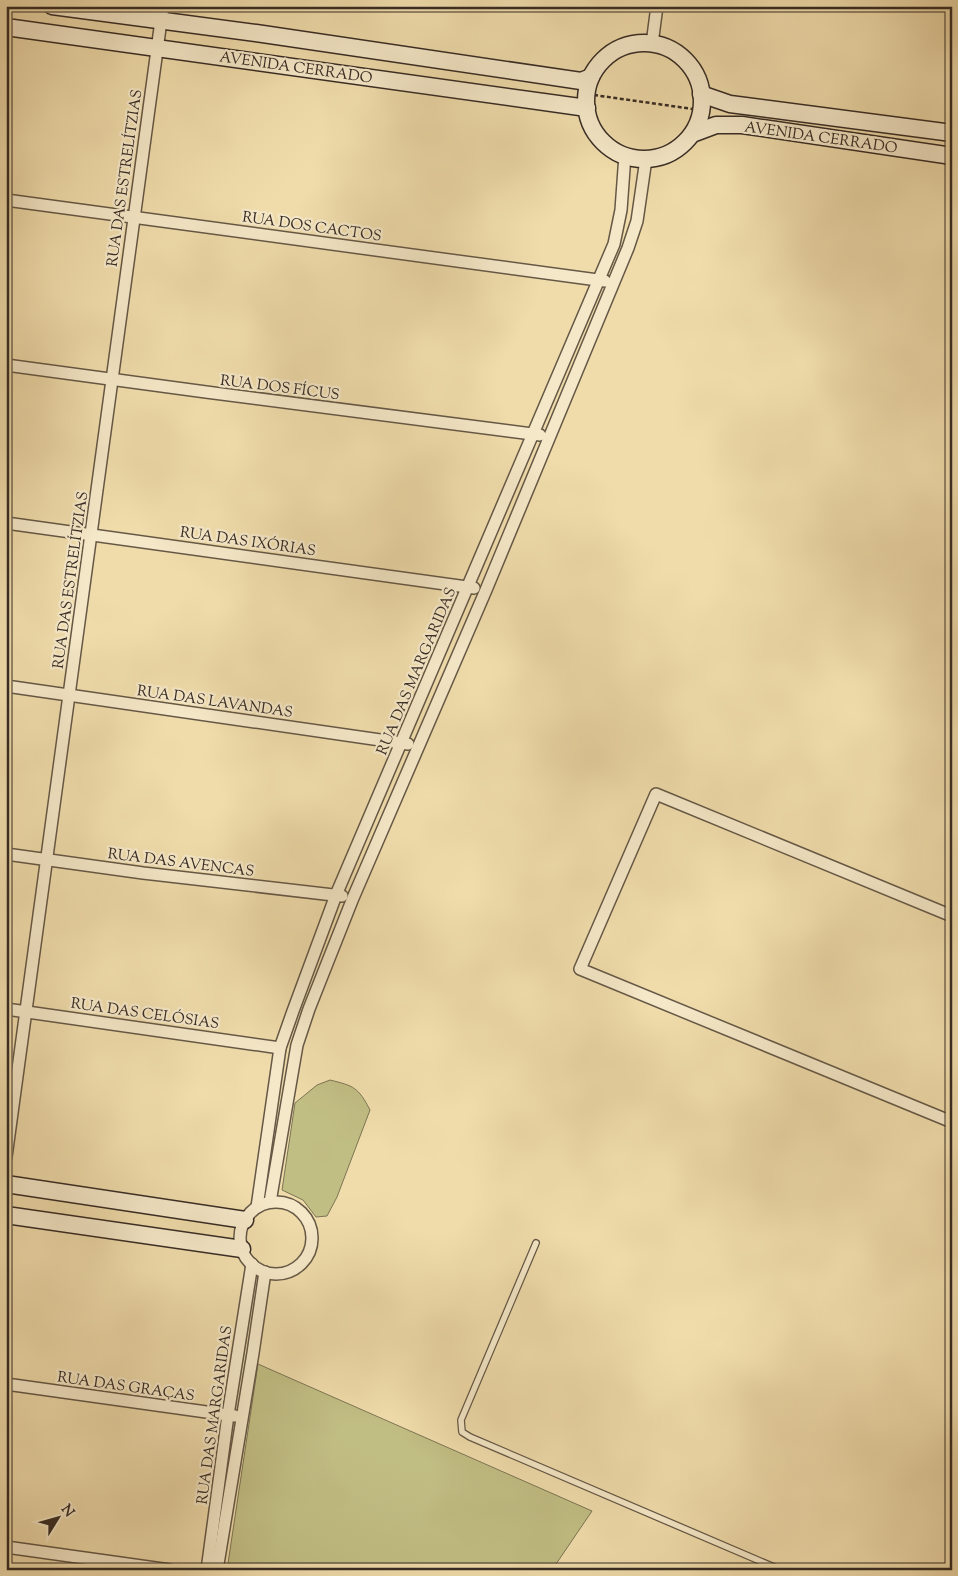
<svg xmlns="http://www.w3.org/2000/svg" width="958" height="1576" font-family="'Sorts Mill Goudy',serif">
<style>
.green{fill:#c1be84;stroke:#7c7554}
.lines{fill:none;stroke-linecap:round;stroke-linejoin:round}
.lane-casing{stroke:#655846;stroke-width:8}
.street-casing{stroke:#655846;stroke-width:14}
.secondary-casing{stroke:#372c25;stroke-width:19}
.path{stroke:#372c25;stroke-width:2.5;stroke-dasharray:4 2.5;stroke-linecap:butt}
.lane{stroke:#f5e8c8;stroke-width:5.5}
.street{stroke:#f5e8c8;stroke-width:11}
.secondary{stroke:#f5e8c8;stroke-width:16}
.labels{text-anchor:middle;stroke-width:4.5;stroke-linejoin:round;paint-order:stroke}
.street-label{font-size:15px;fill:#372c25;stroke:#f5e8c8}
</style>
<rect width="100%" height="100%" fill="#f0dcab"/>
<filter id="stains"><feTurbulence type="fractalNoise" baseFrequency=".004" numOctaves="4"/><feColorMatrix values="0 0 0 0 .2 0 0 0 0 .09 0 0 0 0 .02 0 0 0 .5 -.17"/></filter>
<radialGradient id="worn" r=".72"><stop offset=".6" stop-color="#630" stop-opacity="0"/><stop offset="1" stop-color="#630" stop-opacity=".3"/></radialGradient>
<!-- green -->
<g class="green">
<path d="M330 1080C354 1086 358 1087 370 1110L337 1197 327 1216 316 1217 303 1200 282 1190 295 1103 317 1085Z"/>
<path d="M258 1364 592 1511 552 1570H227Z"/>
</g>
<g class="lines">
<defs>
<path id="lane" d="M536 1243 461 1420 462 1432 470 1437 781 1570"/>
<g id="street">
<path d="M652 44 657 6"/>
<path d="M6 200 605 281"/>
<path d="M6 365 206 392 540 435"/>
<path d="M6 523 474 588"/>
<path d="M6 686 408 744"/>
<path d="M6 854 143 873 342 896"/>
<path d="M952 916 656 794 580 969 952 1122"/>
<path d="M6 1009 280 1048"/>
<path d="M6 1157 163 6"/>
<path d="M270 1202 297 1045 309 1009 353 898 486 590 628 248 637 221 646 159"/>
<circle cx="276" cy="1238" r="36"/>
<path d="M257 1207 280 1048 293 1011 336 895 614 244 621 210 625 155"/>
<path d="M6 1384 235 1416"/>
<path d="M6 1547 170 1570"/>
<path d="M207 1570 228 1415 252 1264"/>
<path d="M217 1570 253 1353 265 1272"/>
</g>
<g id="secondary">
<path d="M52 6 256 33 581 81 591 77"/>
<path d="M6 27 587 108"/>
<circle cx="644" cy="101" r="58"/>
<path d="M701 94 730 104 952 133"/>
<path d="M692 134 716 125H742L952 156"/>
<path d="M6 1184 245 1220"/>
<path d="M6 1215 242 1249"/>
</g>
</defs>
<!-- lane casing -->
<use href="#lane" class="lane-casing"/>
<!-- street casing -->
<use href="#street" class="street-casing"/>
<!-- secondary casing -->
<use href="#secondary" class="secondary-casing"/>
<!-- path -->
<path class="path" d="M594 95 700 110"/>
<!-- lane -->
<use href="#lane" class="lane"/>
<!-- street -->
<use href="#street" class="street"/>
<!-- secondary -->
<use href="#secondary" class="secondary"/>
</g>
<g class="labels">
<!-- street labels -->
<g class="street-label">
<text transform="translate(296 67) rotate(8)" y="5">AVENIDA CERRADO</text>
<text transform="translate(821 137) rotate(8)" y="5">AVENIDA CERRADO</text>
<text transform="translate(124 178) rotate(-82)" y="5">RUA DAS ESTRELÍTZIAS</text>
<text transform="translate(312 226) rotate(8)" y="5">RUA DOS CACTOS</text>
<text transform="translate(280 387) rotate(7)" y="5">RUA DOS FÍCUS</text>
<text transform="translate(248 541) rotate(8)" y="5">RUA DAS IXÓRIAS</text>
<text transform="translate(70 580) rotate(-82)" y="5">RUA DAS ESTRELÍTZIAS</text>
<text transform="translate(416 671) rotate(-67)" y="5">RUA DAS MARGARIDAS</text>
<text transform="translate(215 701) rotate(8)" y="5">RUA DAS LAVANDAS</text>
<text transform="translate(181 862) rotate(7)" y="5">RUA DAS AVENCAS</text>
<text transform="translate(145 1013) rotate(8)" y="5">RUA DAS CELÓSIAS</text>
<text transform="translate(126 1386) rotate(8)" y="5">RUA DAS GRAÇAS</text>
<text transform="translate(214 1415) rotate(-82)" y="5">RUA DAS MARGARIDAS</text>
</g>
</g>
<!-- margin -->
<rect width="958" height="1576" fill="none" stroke="#f0dcab" stroke-width="25"/>
<rect x="8" y="8" width="943" height="1561" fill="none" stroke="#372c25" stroke-width="2.5"/>
<rect x="12" y="12" width="933" height="1551" fill="none" stroke="#372c25"/>
<!-- north arrow -->
<g transform="translate(58 1518) rotate(53)" stroke="#f5e8c8" stroke-width="4" paint-order="stroke">
<path d="M0-4L9 19L0 12L-9 19Z" fill="#372c25"/>
<text y="-8" font-size="14" font-weight="bold" text-anchor="middle" fill="#372c25">N</text>
</g>
<rect width="100%" height="100%" filter="url(#stains)"/>
<rect width="100%" height="100%" fill="url(#worn)"/>
</svg>
